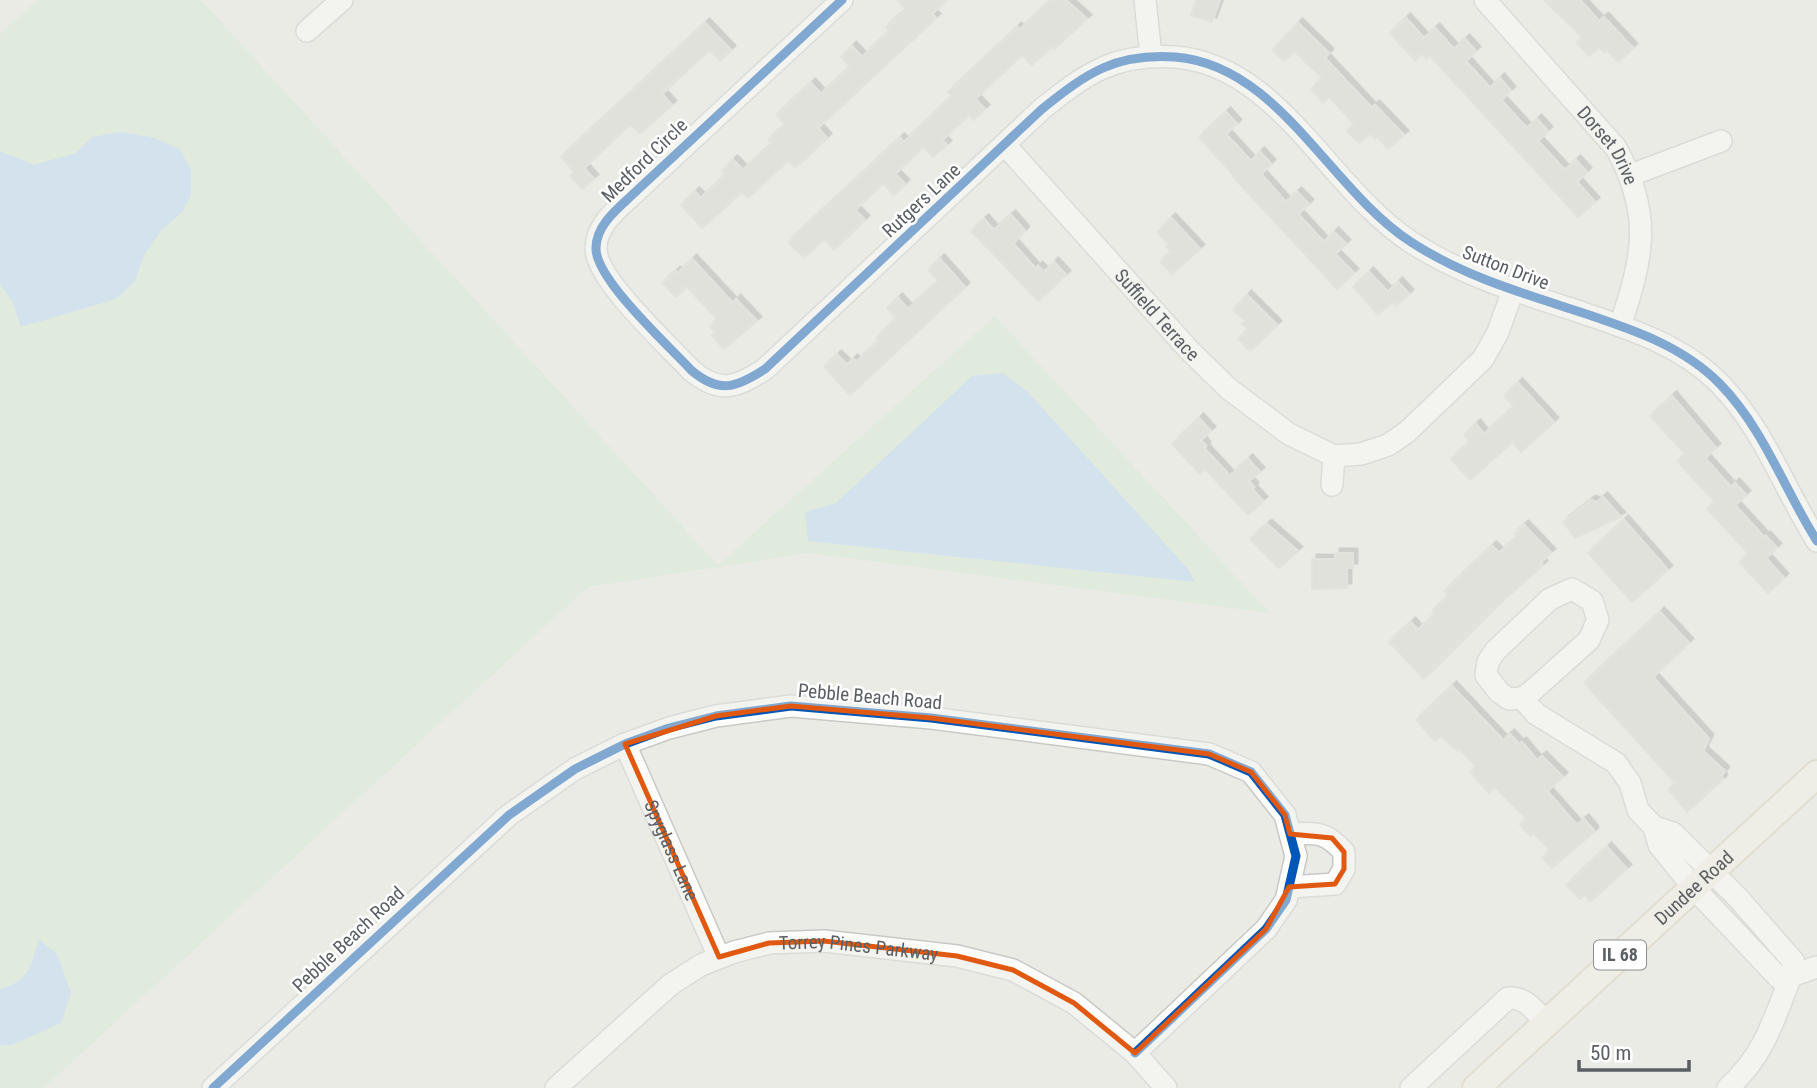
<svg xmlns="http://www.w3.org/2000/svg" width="1817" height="1088" font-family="'Roboto Condensed',sans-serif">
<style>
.green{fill:#d3e8d2}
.water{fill:#b8d8f8}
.building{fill:#d5d4d1;stroke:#dadad5;stroke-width:2;filter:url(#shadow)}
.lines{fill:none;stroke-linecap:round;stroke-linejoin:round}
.minor-casing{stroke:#c8c8c6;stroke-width:24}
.major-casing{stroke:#d4cdb3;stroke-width:30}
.minor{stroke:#fcfcfb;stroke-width:21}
.major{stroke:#f3f2e7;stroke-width:26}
.cycleway-casing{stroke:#fff;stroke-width:13}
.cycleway{stroke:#0057b8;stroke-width:9}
.marked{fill:none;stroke:#e15910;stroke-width:5;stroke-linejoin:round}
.labels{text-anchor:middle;stroke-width:5;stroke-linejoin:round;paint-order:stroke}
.shield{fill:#fff;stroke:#8c8f92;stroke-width:2}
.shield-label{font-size:18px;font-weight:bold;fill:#5b5f64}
.street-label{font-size:19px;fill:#5b5f64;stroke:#fff}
</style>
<defs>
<filter id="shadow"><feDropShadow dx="4.5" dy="-4.5" stdDeviation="0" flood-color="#0004"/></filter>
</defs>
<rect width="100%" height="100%" fill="#ebebe6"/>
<!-- green -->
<path class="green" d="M37 0H201L718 565 995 316 1270 613 809 553 588 587 44 1088H0V34Z"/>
<!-- water -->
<g class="water">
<path d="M121 132 155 138 179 149 191 169V195L183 211 161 231 144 255 135 281 116 299 21 327 12 301 0 284V151L34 165 76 153 92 137Z"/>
<path d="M1003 373 1027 391 1188 569 1195 582 808 541 805 512 836 503 972 376Z"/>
<path d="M39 939 57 954 71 993 61 1023 12 1045H0V989C31 980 30 967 39 939Z"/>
</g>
<!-- building -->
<g class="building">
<path d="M897 0H947L932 14 936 18 818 128 827 138 795 168 788 160 748 198 742 192 702 228 681 205 695 192 701 198 725 174 722 171 733 160 743 170 772 143 768 140 785 125 776 115 811 83 821 94 850 66 841 57 852 46 862 57 889 31 886 27 906 9Z"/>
<path d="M1051 0H1066L1087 19 1054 49 1052 46 1032 65 1022 55 975 99 985 109 974 120 969 115 942 140 947 145 933 157 923 147 895 174 905 184 894 195 883 183 855 210 865 220 834 250 824 239 804 258 788 242 900 138 904 142 952 96 948 92 1017 27 1019 30Z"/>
<path d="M1196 0H1220L1212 22 1191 15Z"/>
<path d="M1544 0H1580L1599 21 1604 17 1633 48 1618 62 1607 50 1605 53 1599 47 1589 56 1576 43 1582 37Z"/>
<path d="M1406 18 1424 38 1435 28 1454 49 1465 39 1476 51 1466 61 1490 88 1500 78 1511 91 1501 100 1527 128 1537 119 1548 131 1538 141 1565 170 1576 160 1587 172 1577 182 1595 202 1578 217 1430 56 1426 59 1422 54 1415 61 1390 33Z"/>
<path d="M705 23 731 50 720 61 710 50 689 69 662 94 672 105 640 134 630 124 584 168 594 179 582 189 570 176 574 172 561 157Z"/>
<path d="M1298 23 1329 53 1325 58 1372 108 1375 105 1404 135 1388 149 1377 137 1375 139 1370 134 1359 143 1347 131 1354 124 1329 97 1323 103 1311 89 1322 78 1294 51 1284 61 1272 50Z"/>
<path d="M1226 112 1237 124 1226 134 1251 161 1260 152 1271 164 1261 174 1286 202 1297 192 1309 204 1298 214 1324 242 1334 232 1346 244 1335 254 1354 273 1337 289 1233 177 1234 176 1199 137Z"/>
<path d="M1011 215 1025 231 1013 243 1036 269 1038 266 1044 272 1054 262 1066 275 1038 301 971 231 984 219 994 230Z"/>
<path d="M1171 218 1200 249 1172 274 1160 262 1171 252 1166 247 1168 244 1157 232Z"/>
<path d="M692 259 733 303 736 299 757 321 724 349 712 336 715 332 710 327 716 318 686 286 676 297 662 283 676 271 678 273Z"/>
<path d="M940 259 965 287 850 395 824 367 837 355 847 365 853 359 856 362 879 341 876 338 896 319 887 308 898 298 908 309 938 281 928 270Z"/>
<path d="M1369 272 1388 292 1398 282 1409 294 1396 306 1392 302 1378 315 1353 287Z"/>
<path d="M1247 295 1277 325 1250 351 1238 339 1248 329 1242 324 1245 321 1233 310Z"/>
<path d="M1518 383 1554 422 1521 452 1512 442 1470 480 1451 459 1470 442 1464 435 1476 424 1484 434 1514 407 1504 396Z"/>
<path d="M1672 396 1716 448 1705 458 1731 487 1735 483 1746 495 1735 505 1765 538 1766 536 1777 548 1766 558 1784 578 1768 593 1739 562 1748 553 1707 509 1715 502 1677 461 1685 454 1650 416Z"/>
<path d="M1199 418 1211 431 1201 440 1206 446 1204 448 1230 476 1248 459 1260 472 1249 481 1254 487 1252 489 1263 501 1248 515 1205 469 1200 474 1172 444Z"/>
<path d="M1603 497 1621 517 1575 538 1563 522 1591 500 1597 502Z"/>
<path d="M1624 520 1668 570 1632 602 1588 553Z"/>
<path d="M1267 524 1298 551 1279 568 1250 539Z"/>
<path d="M1524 525 1551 553 1541 562 1543 565 1498 605 1424 679 1389 642 1411 622 1418 630 1435 613 1433 610 1448 596 1444 591 1492 546 1499 553 1517 537 1514 534Z"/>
<path d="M1335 553H1353V568H1347V588L1312 589V559H1335Z"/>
<path d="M1660 612 1689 643 1653 677 1709 739 1703 751 1725 771 1721 776 1723 779 1687 812 1668 789 1675 783 1584 683Z"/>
<path d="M1452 686 1503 740 1510 734 1519 744 1522 742 1537 760 1542 756 1563 777 1547 791 1577 825 1584 819 1593 829 1594 832 1552 868 1542 858 1550 850 1533 833 1531 836 1520 825 1527 819 1495 787 1489 793 1470 772 1476 766 1459 749 1457 751 1441 736 1435 741 1416 720Z"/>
<path d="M1607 847 1627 869 1590 902 1585 895 1580 899 1566 885Z"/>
</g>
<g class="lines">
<defs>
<g id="minor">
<path d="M842 0 631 196C616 210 596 226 596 248 595 279 669 346 691 370 719 394 736 388 765 369L1042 109C1087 73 1115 53 1175 57 1279 65 1329 189 1411 242 1460 274 1515 291 1571 309 1624 327 1680 343 1720 384 1764 429 1784 489 1817 541"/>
<path d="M1145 0 1151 56"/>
<path id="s1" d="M1485 0 1616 148C1653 215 1643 257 1620 326"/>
<path d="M307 31 342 0"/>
<path id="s2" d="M1005 145 1189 350 1229 389 1289 434 1334 456 1361 454 1388 445 1407 432 1483 359 1498 332 1513 290"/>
<path d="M1631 175 1721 141"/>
<path d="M1332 485 1334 456"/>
<path d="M1572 589 1592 601 1598 620 1589 640 1532 691 1522 698 1509 699 1499 692 1486 675 1488 662 1495 651 1550 599Z"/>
<path d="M1522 698 1536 714 1616 763 1630 783 1638 810 1654 827"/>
<path id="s3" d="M625 744 719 957"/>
<path d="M1654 827 1673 833 1739 899 1794 962 1791 976 1779 978 1693 887 1659 845Z"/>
<path d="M1289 887 1335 884 1344 869V852C1325 831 1317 833 1290 834"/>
<path d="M213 1088 509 815 575 769 625 744 669 728 716 716 791 706 931 718 1209 754 1251 772 1285 815 1296 856 1286 900 1266 929 1135 1053"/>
<path id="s4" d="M556 1088 670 985 701 965 734 952 769 943 824 941 957 956 1013 970 1074 1003 1135 1053 1166 1088"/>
<path d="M1411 1088 1508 998C1526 997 1534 1010 1546 1023"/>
<path d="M1728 1088C1765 1054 1773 1021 1791 976L1817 967"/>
</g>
<g id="major">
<path id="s5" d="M1476 1088 1817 774"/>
</g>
</defs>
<!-- minor casing -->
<use href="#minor" class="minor-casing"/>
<!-- major casing -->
<use href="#major" class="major-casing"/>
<!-- minor -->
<use href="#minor" class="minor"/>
<!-- major -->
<use href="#major" class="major"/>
<defs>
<g id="cycleway">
<path d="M842 0 631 196C616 210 596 226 596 248 595 279 669 346 691 370 719 394 736 388 765 369L1042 109C1087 73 1115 53 1175 57 1279 65 1329 189 1411 242 1460 274 1515 291 1571 309 1624 327 1680 343 1720 384 1764 429 1784 489 1817 541"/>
<path d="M213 1088 509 815 575 769 625 744 669 728 716 716 791 706 931 718 1209 754 1251 772 1285 815 1296 856 1286 900 1266 929 1135 1053"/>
</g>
</defs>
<!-- cycleway casing -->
<use href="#cycleway" class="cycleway-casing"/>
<!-- cycleway -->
<use href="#cycleway" class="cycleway"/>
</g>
<!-- marked area -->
<path d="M0 0H1817V1088H0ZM791 706 931 718 1209 754 1251 772 1285 815 1290 834 1332 838 1344 852V869L1335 884 1289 887 1266 929 1135 1053 1074 1003 1013 970 957 956 824 941 769 943 719 957 625 744 716 716Z" fill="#ebebe6" fill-opacity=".55" fill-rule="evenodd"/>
<path class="marked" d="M791 706 931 718 1209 754 1251 772 1285 815 1290 834 1332 838 1344 852V869L1335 884 1289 887 1266 929 1135 1053 1074 1003 1013 970 957 956 824 941 769 943 719 957 625 744 716 716Z"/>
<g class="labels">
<!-- shield labels -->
<rect class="shield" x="1594" y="940.5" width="52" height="29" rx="5"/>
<g class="shield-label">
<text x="1620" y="961">IL 68</text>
</g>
<!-- street labels -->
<g class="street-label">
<text dy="7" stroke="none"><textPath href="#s1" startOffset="191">Dorset Drive</textPath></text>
<text transform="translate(644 160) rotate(-44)" y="7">Medford Circle</text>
<text transform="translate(921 200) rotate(-43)" y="7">Rutgers Lane</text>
<text transform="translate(1506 267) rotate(21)" y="7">Sutton Drive</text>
<text dy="7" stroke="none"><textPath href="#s2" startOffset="228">Suffield Terrace</textPath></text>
<text transform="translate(870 696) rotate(5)" y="7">Pebble Beach Road</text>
<text dy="7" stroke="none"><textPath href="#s3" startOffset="116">Spyglass Lane</textPath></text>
<text dy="7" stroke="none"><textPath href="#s5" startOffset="296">Dundee Road</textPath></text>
<text transform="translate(348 939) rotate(-43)" y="7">Pebble Beach Road</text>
<text dy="7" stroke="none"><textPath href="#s4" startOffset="352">Torrey Pines Parkway</textPath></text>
</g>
</g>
<!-- scale -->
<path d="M1579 1060v10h110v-10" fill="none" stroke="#5b5f64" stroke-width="3.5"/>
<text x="1590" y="1060" font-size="21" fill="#5b5f64" stroke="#ffffff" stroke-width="5" paint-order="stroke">50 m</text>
</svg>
